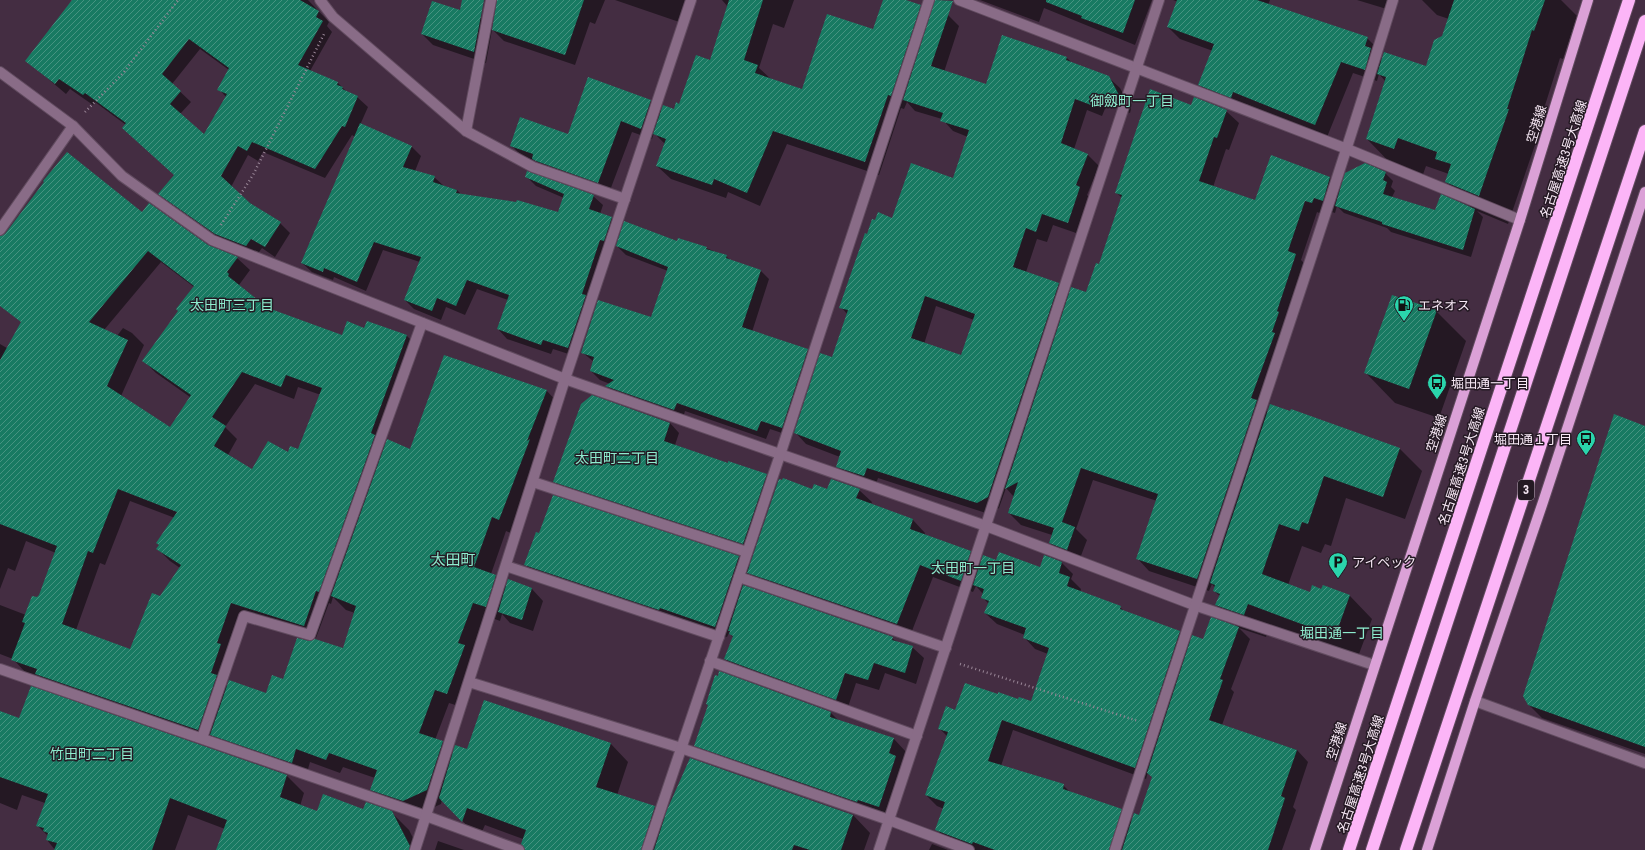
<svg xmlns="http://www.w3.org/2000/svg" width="1645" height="850" font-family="'Roboto Condensed','Noto Sans JP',sans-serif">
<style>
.shadow{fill:#0007;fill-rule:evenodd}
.building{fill:url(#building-hatch);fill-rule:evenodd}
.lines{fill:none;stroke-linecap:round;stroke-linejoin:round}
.minor-casing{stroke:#614b5f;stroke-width:12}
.major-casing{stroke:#614b5f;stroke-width:12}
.highway-casing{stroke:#614b5f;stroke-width:14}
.path{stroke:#9a8798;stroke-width:2.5;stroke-dasharray:1 3;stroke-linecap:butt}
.minor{stroke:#896c87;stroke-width:10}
.major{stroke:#dba1d7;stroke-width:10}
.highway{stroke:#fcb5f7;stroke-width:12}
.labels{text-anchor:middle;stroke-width:3;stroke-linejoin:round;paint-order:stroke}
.shield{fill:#241923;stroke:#b8aab6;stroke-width:1}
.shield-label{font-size:12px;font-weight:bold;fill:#f7e8f5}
.street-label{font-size:13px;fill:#f7e8f5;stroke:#241923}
.poi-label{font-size:13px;fill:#f7e8f5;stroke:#241923;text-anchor:start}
.neighbourhood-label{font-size:14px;fill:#8decce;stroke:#241923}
.quarter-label{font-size:15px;fill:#8decce;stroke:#241923}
</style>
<defs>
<pattern id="building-hatch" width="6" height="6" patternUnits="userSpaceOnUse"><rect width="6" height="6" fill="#187a62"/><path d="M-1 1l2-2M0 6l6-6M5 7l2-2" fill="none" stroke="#469381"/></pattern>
</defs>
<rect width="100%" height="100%" fill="#442d42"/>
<!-- shadow -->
<g class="shadow">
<path d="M74 0H308L329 22 327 26 332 32 310 71 338 83 348 93 357 97 368 107 360 125 412 147 421 156 415 171 434 177 444 186 457 190 462 195 558 213 564 198 536 186 526 176 593 196 603 205 600 214 611 218 621 227 613 250 610 248 591 302 595 306 578 357 553 349 551 354 507 339 498 329 508 300 477 289 465 315 446 307 441 320 414 309 405 300 420 262 383 250 366 291 334 277 333 280 312 272 302 263 355 137 352 135 325 178 263 152 258 161 248 155 231 187 250 203 280 223 290 233 275 257 262 248 256 256 226 244 169 204 159 193 175 176 126 125 95 102 93 105 70 89 66 94 27 61ZM200 49 229 70 219 89 226 97 204 135 180 114 191 102 172 84Z"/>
<path d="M503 0H605L595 24 590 22 575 65 504 41 493 30Z"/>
<path d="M615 0H693L685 24Z"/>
<path d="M722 0H794L784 28 773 24 759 68 772 80 803 90 874 30 884 0H903L920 6 931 17 948 15 959 26 944 72 987 85 1066 57 1072 63 1108 77 1120 88 1131 109 1130 113 1107 104 1102 116 1087 110 1074 149 1088 155 1099 166 1087 195 1091 199 1079 234 1053 225 1047 242 1037 239 1026 272 1058 284 1070 295 1087 294 1099 265 1122 198 1116 192 1191 106 1226 111 1239 123 1229 150 1226 149 1213 187 1255 201 1272 157 1330 178 1341 189 1385 173 1393 181 1391 187 1395 191 1392 197 1436 211 1473 209 1446 182 1449 174 1426 166 1422 177 1395 168 1367 139 1385 81 1379 74 1377 81 1353 73 1327 137 1246 104 1244 109 1212 97 1200 85 1213 51 1180 39 1168 27 1178 2 1173 0H1270L1268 5 1367 38 1379 50 1377 56 1382 61 1426 67 1443 37 1449 19 1437 15 1422 0H1561L1577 16 1563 59 1560 58 1535 137 1537 139 1508 224 1477 211 1483 217 1471 257 1391 232 1387 228 1344 213 1337 206 1335 213 1326 210 1324 215 1317 212 1301 260 1308 267 1264 408 1268 412 1400 449 1422 471 1405 519 1346 498 1331 546 1325 544 1321 553 1302 546 1288 585 1311 594 1322 590 1323 586 1350 596 1372 619 1359 654 1351 656 1270 626 1266 637 1239 628 1216 605 1220 596 1214 591 1215 588 1212 584 1209 591 1149 571 1137 558 1157 501 1093 480 1076 529 1087 540 1079 561 1062 555 1050 543 1052 535 1021 525 1009 513 1014 497 1006 488 999 508 989 514 878 478 875 487 848 477 837 466 840 457 806 444 795 432 833 359 848 315 841 307 868 235 953 180 968 137 953 131 942 119 915 111 907 102 904 109 901 108 879 175 787 144 760 206 728 192 726 198 671 179 657 166 665 144 654 133 652 139 632 132 609 193 544 170 536 161 522 156 511 145 569 135 650 101 662 112 675 110 711 61 728 7ZM936 306 974 320 961 356 924 344Z"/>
<path d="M980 0H1152L1135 45 1044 8 1039 22Z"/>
<path d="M1357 0H1393L1390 10Z"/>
<path d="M432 2 481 18 492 30 486 63 433 45 422 34Z"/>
<path d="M142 214 208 246 237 258 250 270 239 285 267 308 342 337 365 329 368 322 407 336 419 348 383 444 386 447 411 450 546 390 560 405 513 534 506 531 491 574 495 576 507 587 509 581 532 589 543 601 533 631 510 623 502 614 500 621 487 616 462 707 449 703 435 740 442 742 454 754 467 751 485 701 611 744 628 762 617 795 654 807 666 818 853 815 870 833 864 850H526L523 839 485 825 479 838 442 800 441 804 417 815 385 804 371 790 375 778 343 767 340 773 310 762 306 776 225 748 212 736 210 742 25 672 13 659 0 654V605L26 615 40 596 56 553 26 541 15 571 8 568 0 589V344L80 391 92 373 0 302V237ZM161 262 194 287 179 311 144 361 156 373 190 397 170 428 121 396 144 345 132 333 123 328 117 336 104 330ZM255 384 294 399 298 387 321 395 299 450 253 471 228 455 237 439 225 427ZM130 501 175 518 158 549 170 561 180 568 161 597 131 650 76 630 100 563 105 565ZM333 597 346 610 355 613 344 649 284 680 266 694 227 687 224 684 244 614 316 638 329 603 331 604Z"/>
<path d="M677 242 706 248 726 256 731 261 761 271 769 279 752 332 807 350 816 359 791 436 770 429 766 439 685 411 683 418 615 395 607 386 610 384 600 380 591 371 594 362 582 352 651 319 668 271 626 255 617 246Z"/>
<path d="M1436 311 1466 341 1439 418 1395 403 1366 373Z"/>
<path d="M670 423 679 433 675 445 728 464 766 475 776 485 753 553 564 491 554 482Z"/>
<path d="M1645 427V754L1542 718 1529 705Z"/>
<path d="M859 490 872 502 871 504 913 520 925 533 924 535 970 552 981 563 997 561 1040 568 1045 556 1062 563 1073 574 1071 579 1081 589 1080 592 1120 607 1125 612 1179 632 1191 643 1203 641 1239 628 1250 639 1231 689 1234 692 1222 725 1297 750 1308 762 1293 807 1296 810 1282 850H971L948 841 937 830 944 809 937 806 926 795 948 737 939 728 956 711 999 696 1031 702 1048 654 1035 649 1024 637 1025 635 997 624 985 613 989 604 982 597 983 594 976 586 973 592 933 577 910 636 761 585 749 573 744 587 892 638 897 642 912 647 924 658 916 684 885 673 879 690 856 683 847 710 736 670 725 659 734 638 729 633 727 637 537 577 526 565 739 557 750 568 813 491ZM1013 730 1146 779 1148 772 1153 777 1140 816 1132 821 1121 810 1070 792 1063 785 1001 766Z"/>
<path d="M720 673 831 713 839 721 894 739 907 753 893 820 709 759 695 745Z"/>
<path d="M31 688 287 776 304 793 300 806 318 812 364 811 391 812 409 830 419 850H217L225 829 188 815 175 850H55L47 840 48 836 37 825 45 803 22 795 17 810 0 803V712L20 719Z"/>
<path d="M438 841 464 850H435Z"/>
<path d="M932 844 948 850H929Z"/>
</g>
<!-- building -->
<g class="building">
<path d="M72 0H300L319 11 316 17 323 21 298 65 338 82 337 85 343 87 342 89 358 96 345 127 342 126 315 169 252 142 247 151 238 146 221 176 250 203 281 222 265 247 251 239 246 246 215 234 158 194 174 175 122 128 126 123 85 93 83 95 59 79 55 84 25 61ZM189 39 229 68 217 90 227 94 204 134 170 104 181 91 162 74Z"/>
<path d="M462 0H484L474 52 421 34 432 1 460 10Z"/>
<path d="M497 0H584L565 55 492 30Z"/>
<path d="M729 0H763L744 60 758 65 755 73 802 89 827 14 873 29 883 0H906L921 5 891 96 888 95 865 162 773 131 747 193 714 179 712 185 656 166 666 139 653 134 663 105 674 109 676 102 679 104 696 55 710 60Z"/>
<path d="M935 0 953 1 931 66 986 84 1002 35 1067 57 1066 60 1109 76 1120 97 1118 102 1095 93 1091 105 1075 99 1061 143 1088 154 1076 185 1080 187 1068 223 1042 214 1036 232 1026 228 1013 267 1059 283 988 497 977 503 867 468 864 476 836 467 841 451 794 433 820 353 832 357 848 310 839 308 865 233 867 234 872 219 875 220 878 212 892 218 911 163 953 178 969 130 940 121 943 113 903 100ZM925 296 975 314 961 355 911 338Z"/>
<path d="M1046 0H1135L1123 33 1081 18 1082 16 1046 2Z"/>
<path d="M1177 0H1257L1368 37 1365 46 1371 48 1365 70 1341 62 1315 125 1233 92 1231 98 1198 85 1214 44 1167 27Z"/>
<path d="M1454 0H1545L1534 31 1532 30 1507 109H1509L1479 196 1445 182 1451 164 1435 159 1437 152 1398 138 1394 149 1366 139 1386 77 1377 74 1384 52 1426 66 1434 40 1442 36Z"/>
<path d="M588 77 651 100 641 129 621 121 598 183 536 161 532 159 533 154 510 146 520 117 568 134Z"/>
<path d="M1150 89 1191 105 1194 97 1227 110 1217 138 1214 137 1199 181 1255 200 1271 155 1330 177 1323 201 1314 198 1312 203 1305 201 1288 251 1296 254 1277 311 1279 312 1272 332 1275 333 1251 398 1257 400 1197 579 1136 559 1158 494 1081 468 1062 522 1075 527 1067 550 1049 543 1054 528 1008 513 1018 482 1005 489 1071 287 1086 292 1096 263 1099 264 1122 195 1115 193Z"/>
<path d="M360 123 412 146 403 167 435 176 433 182 457 190 456 193 516 202 517 200 558 212 564 194 525 177 527 171 594 195 589 209 612 217 604 241 600 240 582 294 586 295 568 348 543 340 541 345 497 329 509 295 467 280 456 306 437 298 432 311 404 300 421 257 374 242 357 282 324 268 323 272 301 263Z"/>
<path d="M67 152 142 212 149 203 208 245 238 257 227 272 229 274 228 276 268 308 342 335 347 321 364 328 367 321 407 335 371 433 375 435 319 592 316 591 304 626 231 603 217 643 221 644 211 673 217 675 198 730 35 674 37 669 11 660 25 623 22 622 32 596 37 597 39 595 57 546 0 524V360L21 322 0 306V236L5 234 44 182 43 181ZM148 251 194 286 176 309 178 311 142 361 191 395 170 427 107 386 128 340 89 322ZM242 372 281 387 286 375 322 388 298 449 290 446 288 452 268 441 252 469 214 446 226 426 212 417ZM118 489 177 512 156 543 159 545 156 549 181 565 160 596 152 593 130 649 62 624 88 551 93 553Z"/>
<path d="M1365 163 1386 172 1383 180 1387 182 1383 194 1435 210 1441 194 1475 209 1463 250 1382 224V222L1335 206 1345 173Z"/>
<path d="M624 221 677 241 678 238 707 247 706 249 727 255 726 258 761 270 742 327 808 349 782 428 761 421 757 431 677 403 674 410 605 386 614 380 590 371 594 357 581 353 598 300 651 317 668 267 616 246Z"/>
<path d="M1392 295 1437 310 1409 389 1364 373Z"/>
<path d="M444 355 547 390 527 441 530 439 499 520 492 517 474 567 496 575 486 607 473 603 458 643 465 645 447 694 435 690 419 733 443 741 427 790 403 801 370 790 377 770 329 753 326 760 296 749 292 763 210 735 229 680 266 693 272 675 283 679 297 638 309 641 315 639 343 648 356 606 331 596 387 439 410 449Z"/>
<path d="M592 395 670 423 664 441 728 463V461L767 474 743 544 553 482 581 404Z"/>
<path d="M1270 404 1290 411 1291 409 1400 448 1383 497 1324 476 1308 524 1302 522 1299 531 1279 524 1262 574 1310 592 1312 585 1321 589 1323 585 1350 595 1337 631 1328 634 1248 604 1244 615 1215 605 1220 594 1213 591 1215 585 1210 583Z"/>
<path d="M1614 414 1645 426V747L1528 705 1523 696Z"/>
<path d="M783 478 812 489 814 484 827 489 831 479 860 489 856 498 913 519 910 529 971 551 961 581 920 565 897 624 747 573 779 479 782 480Z"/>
<path d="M553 495 739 556 715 627 660 608 659 610 524 565 536 532 539 533Z"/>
<path d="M999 552 1040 567 1044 555 1062 562 1059 573 1070 577 1067 586 1121 606 1120 609 1180 631 1135 768 1002 720 988 761 1064 784 1063 789 1122 809 1109 850H995L973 842 972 844 935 830 945 802 925 795 948 732 938 729 946 706 955 710 965 683 998 694V692L1018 699 1019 697 1031 701 1049 648 1023 638 1026 628 984 613 989 601 981 598 984 589 973 585 983 555 996 560Z"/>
<path d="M508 579 532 588 522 620 498 612Z"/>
<path d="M743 585 893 637 892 640 913 646 905 673 874 663 868 680 845 673 836 700 724 659 733 636 729 634 730 631H728Z"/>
<path d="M1211 617 1239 627 1220 679 1223 680 1209 720 1297 750 1281 796 1285 798 1268 850H1122L1134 813 1139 815 1152 777 1147 773 1192 635 1203 639Z"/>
<path d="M719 671 831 712 830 717 894 738 889 753 896 756 879 807 858 800 857 802 694 746 708 705 706 704 715 675 718 676Z"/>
<path d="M31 686 287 775 280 797 317 811 323 794 363 809 366 802 392 811 410 846 409 850H216L227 820 170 798 152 850H54L57 843 46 840 48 833 43 831 44 828 36 826 48 794 0 777V711L19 718Z"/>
<path d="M484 700 611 743 596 787 655 806 641 850H525L521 844 526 830 467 808 462 822 439 798 455 745 467 749Z"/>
<path d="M690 758 853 815 841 850H810L794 845 792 850H654L667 810Z"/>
</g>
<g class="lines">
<defs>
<g id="minor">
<path d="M320 0 333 17 466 131 533 167 625 199"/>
<path d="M959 0 1347 149 1520 220"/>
<path d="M0 72 73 126 122 176 212 240 565 379 986 526 1194 605 1374 665"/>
<path d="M466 131 491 0"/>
<path d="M0 230 73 126"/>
<path d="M533 482 747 552"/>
<path d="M506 566 719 637"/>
<path d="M739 577 946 648"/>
<path d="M710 661 917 736"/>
<path d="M0 669 426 816 519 850"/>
<path d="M469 682 681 748 889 820 969 850"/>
<path d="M1475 701 1645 763"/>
<path d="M202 738 244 616 310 635 422 323"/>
<path d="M415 850 565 379 691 0"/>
<path d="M647 850 780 455 929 0"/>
<path d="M879 850 1159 0"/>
<path d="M1115 850C1206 566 1306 285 1393 0"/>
</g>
<g id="major">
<path d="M1315 850 1520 220 1588 0"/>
<path d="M1427 850 1475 701 1543 502 1645 192"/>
</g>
<g id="highway">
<path d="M1349 850 1629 0"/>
<path d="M1372 850 1645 21"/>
<path d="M1406 850 1645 131"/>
</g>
</defs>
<!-- minor casing -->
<use href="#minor" class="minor-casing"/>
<!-- major casing -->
<use href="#major" class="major-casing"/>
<!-- highway casing -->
<use href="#highway" class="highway-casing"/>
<!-- path -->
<g class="path">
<path d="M85 112 124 72 178 0"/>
<path d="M221 225 253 175 324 34"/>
<path d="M960 664 1138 721"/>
</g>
<!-- minor -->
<use href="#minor" class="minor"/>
<!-- major -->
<use href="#major" class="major"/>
<!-- highway -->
<use href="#highway" class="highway"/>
</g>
<!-- icons -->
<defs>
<symbol id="fuel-pin" viewBox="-11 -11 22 30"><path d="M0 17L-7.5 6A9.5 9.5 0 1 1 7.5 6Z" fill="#2ad5ac" stroke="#241923"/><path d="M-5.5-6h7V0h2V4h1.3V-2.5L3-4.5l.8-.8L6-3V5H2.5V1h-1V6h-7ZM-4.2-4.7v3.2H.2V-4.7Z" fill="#111"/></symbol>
<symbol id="bus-pin" viewBox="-11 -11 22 30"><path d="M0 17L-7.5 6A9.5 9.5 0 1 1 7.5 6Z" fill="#2ad5ac" stroke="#241923"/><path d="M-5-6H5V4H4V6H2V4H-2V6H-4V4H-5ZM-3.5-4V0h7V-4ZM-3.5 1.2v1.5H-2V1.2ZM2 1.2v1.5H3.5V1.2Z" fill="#111"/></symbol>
<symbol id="parking-pin" viewBox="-11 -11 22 30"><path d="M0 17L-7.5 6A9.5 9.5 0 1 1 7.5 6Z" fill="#2ad5ac" stroke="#241923"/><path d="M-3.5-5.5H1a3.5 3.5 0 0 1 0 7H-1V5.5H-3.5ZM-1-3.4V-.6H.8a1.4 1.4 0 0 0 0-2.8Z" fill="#111"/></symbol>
</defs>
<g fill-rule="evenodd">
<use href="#fuel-pin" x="1393" y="294" width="22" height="30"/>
<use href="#bus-pin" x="1426" y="372" width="22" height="30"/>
<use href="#bus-pin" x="1575" y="428" width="22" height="30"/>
<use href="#parking-pin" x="1327" y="551" width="22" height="30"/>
</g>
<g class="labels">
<!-- shield labels -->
<rect class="shield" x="1518" y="480" width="16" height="20" rx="3"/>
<g class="shield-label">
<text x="1526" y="494">3</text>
</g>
<!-- street labels -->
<g class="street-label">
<text transform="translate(1536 124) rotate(-73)" y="5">空港線</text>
<text transform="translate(1563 159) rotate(-72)" y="5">名古屋高速3号大高線</text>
<text transform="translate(1436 433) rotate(-72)" y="5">空港線</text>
<text transform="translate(1461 466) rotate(-72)" y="5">名古屋高速3号大高線</text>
<text transform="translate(1336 741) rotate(-72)" y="5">空港線</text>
<text transform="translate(1360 774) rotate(-72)" y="5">名古屋高速3号大高線</text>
</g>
<!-- poi labels -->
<g class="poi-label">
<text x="1418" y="310">エネオス</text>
<text x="1451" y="388">堀田通一丁目</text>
<text x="1572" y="444" text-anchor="end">堀田通１丁目</text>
<text x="1352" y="567">アイペック</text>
</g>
<!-- neighbourhood labels -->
<g class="neighbourhood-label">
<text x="1132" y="106">御劔町一丁目</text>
<text x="232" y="310">太田町三丁目</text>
<text x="617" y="463">太田町二丁目</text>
<text x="973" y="573">太田町一丁目</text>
<text x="1342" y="638">堀田通一丁目</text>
<text x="92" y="759">竹田町二丁目</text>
</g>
<!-- quarter labels -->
<g class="quarter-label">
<text x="453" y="565">太田町</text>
</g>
</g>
</svg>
